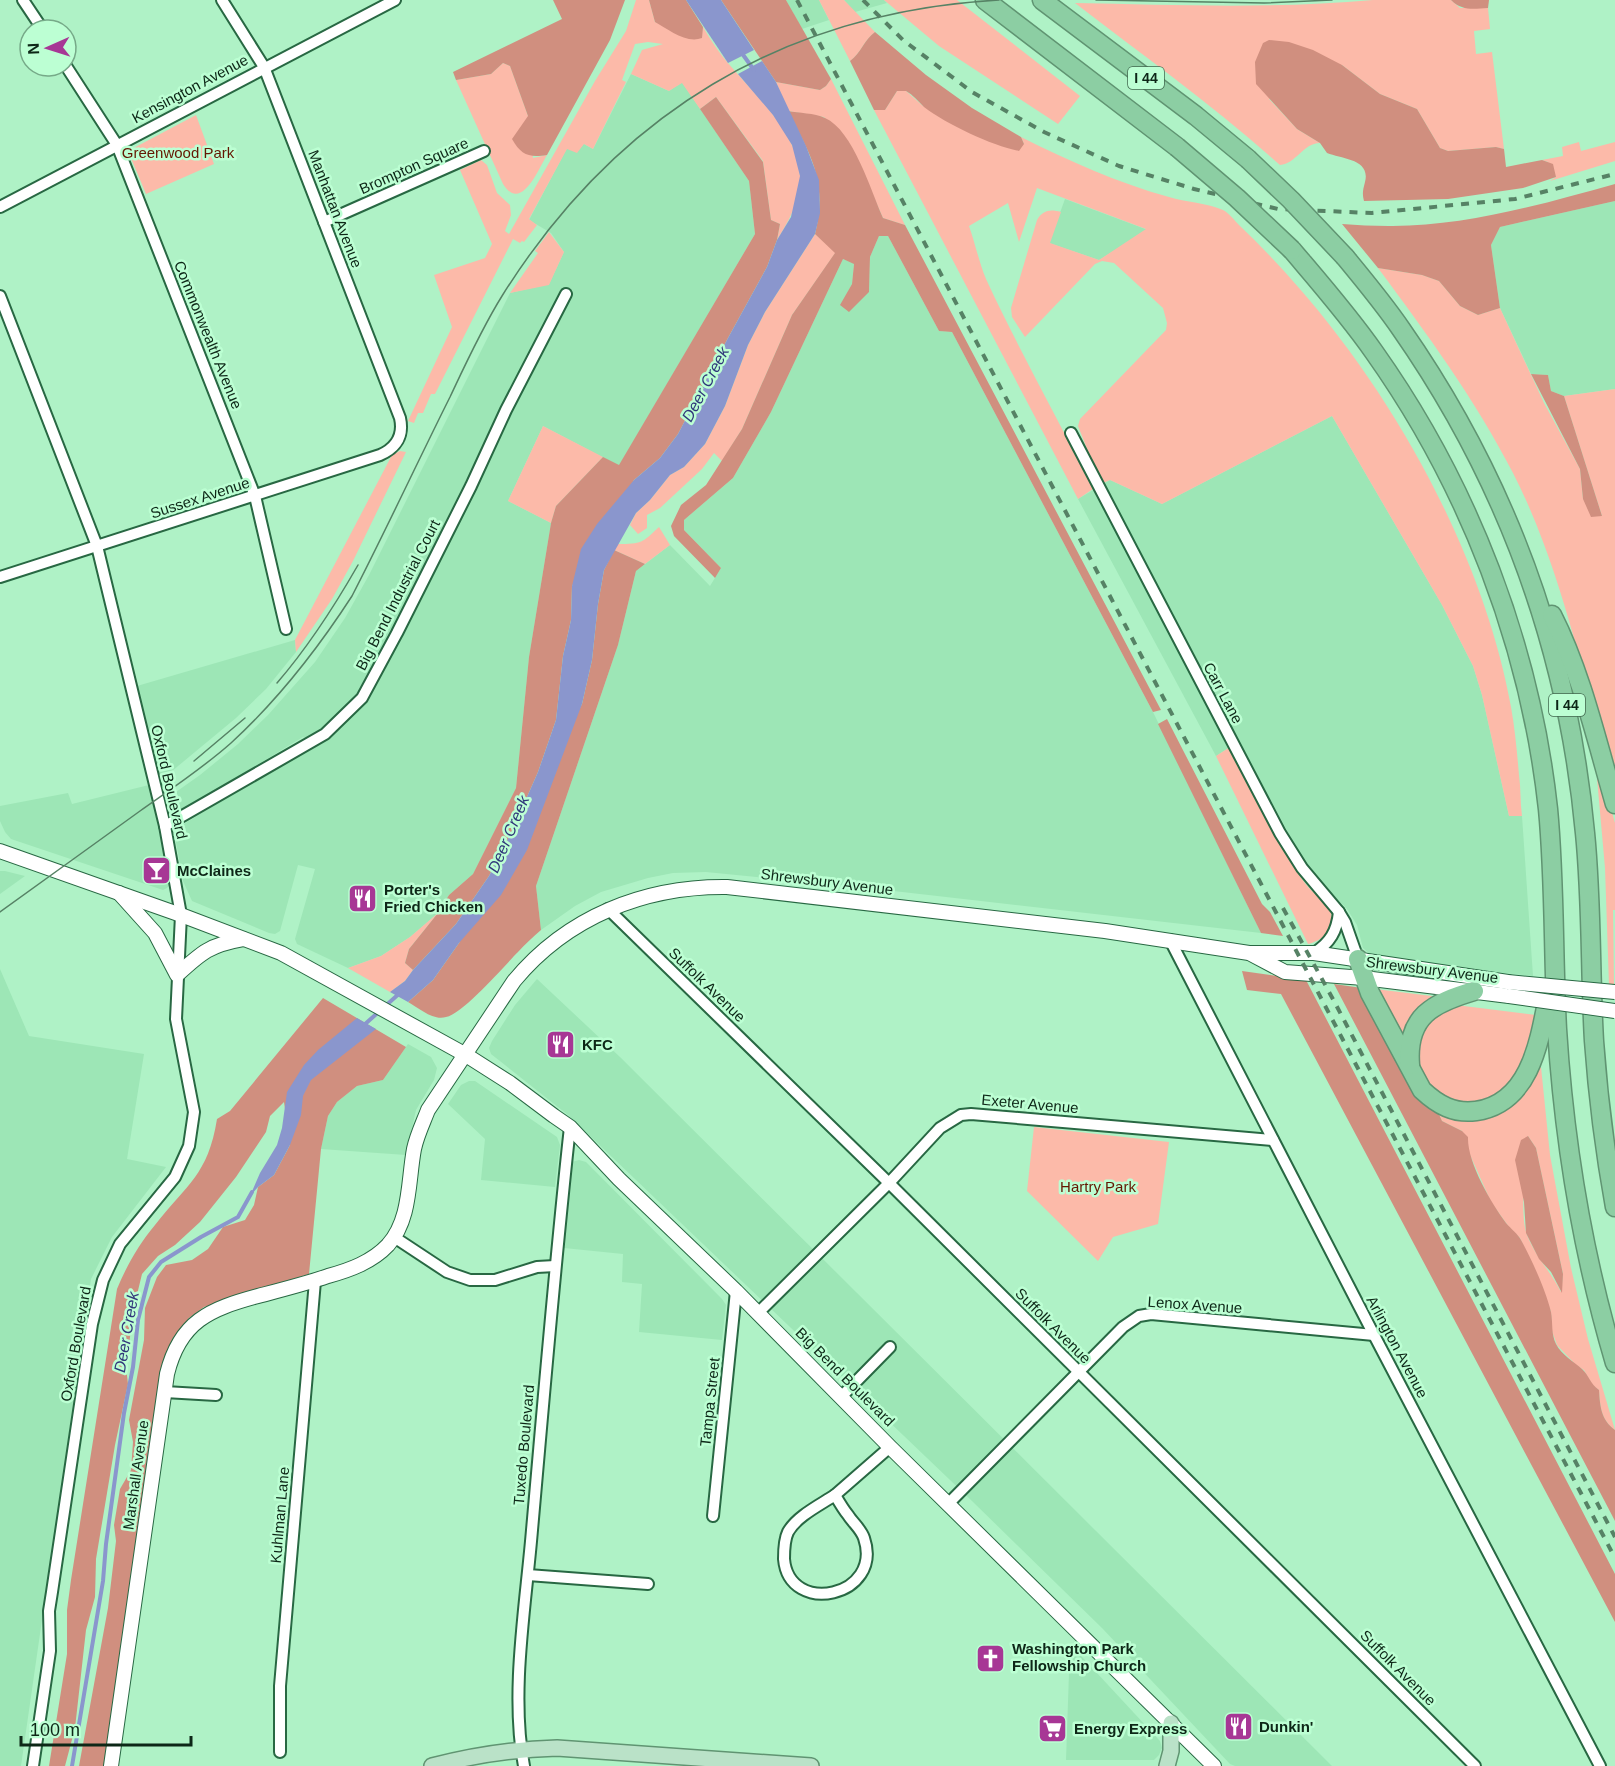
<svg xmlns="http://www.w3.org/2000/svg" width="1615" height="1766" font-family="Helvetica,sans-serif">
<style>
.built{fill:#9de6b6}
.green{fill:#fcbaa9;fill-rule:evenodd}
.forest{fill:#d08f7f}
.water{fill:#8a96cd}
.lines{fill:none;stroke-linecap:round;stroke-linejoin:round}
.stream{stroke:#8a96cd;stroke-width:4}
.street-casing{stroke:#286843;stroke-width:14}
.secondary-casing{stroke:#286843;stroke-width:16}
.primary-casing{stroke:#609472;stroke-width:18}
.highway-casing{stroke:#609472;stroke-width:21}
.street{stroke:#fff;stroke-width:10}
.secondary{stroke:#fff;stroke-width:14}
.primary{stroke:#bae2c8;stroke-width:15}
.highway{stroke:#8ccea3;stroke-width:18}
.tram{stroke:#568265;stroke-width:1.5}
.rail{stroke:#568265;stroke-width:4;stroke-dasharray:8 8;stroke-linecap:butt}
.secondary-bridge-casing{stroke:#286843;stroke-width:16;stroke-linecap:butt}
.highway-bridge-casing{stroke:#609472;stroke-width:21;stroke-linecap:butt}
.secondary-bridge{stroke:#fff;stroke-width:14}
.highway-bridge{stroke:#8ccea3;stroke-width:18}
.labels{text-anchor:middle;stroke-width:5;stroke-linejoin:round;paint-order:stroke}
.shield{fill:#bcffd3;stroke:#42684f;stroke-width:1.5}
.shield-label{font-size:14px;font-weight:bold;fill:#0d2717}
.street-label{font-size:15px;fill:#0d2717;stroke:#bcffd3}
.park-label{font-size:15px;fill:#641803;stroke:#bcffd3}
.poi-label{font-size:15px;font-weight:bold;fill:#0d2717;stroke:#bcffd3;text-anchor:start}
.water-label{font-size:16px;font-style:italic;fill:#30377a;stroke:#bcffd3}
</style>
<rect width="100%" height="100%" fill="#aff2c6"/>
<!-- built -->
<g class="built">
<path d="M786 0H819L829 20 802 29Z"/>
<path d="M844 0H884L887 3 855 12Z"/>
<path d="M631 74 669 91 682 82 749 181 755 234 619 466 543 426 508 501 551 523 529 657 516 788 473 874 449 895 438 913 410 937 381 956 348 968 297 944 295 939 315 869 298 865 280 931 275 934 269 933 192 901 183 881 175 837 176 829 184 824 316 743 303 737 170 818 166 799 200 775 238 744 268 715 315 662 345 618 369 575 510 293 549 284 564 252 551 233 529 220 567 148 584 144 593 149Z"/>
<path d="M1065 199 1148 230 1099 260 1049 243Z"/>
<path d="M1615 201V389L1564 396 1551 391 1548 375 1531 374 1500 308 1491 245 1500 227Z"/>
<path d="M879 236H888L939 331 952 332 1153 712 1261 933 850 886 706 872 673 873 648 878 601 892 575 906 541 930 536 886 618 645 636 571 670 545 710 586 721 568 684 530V520L733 478 771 412 843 259 854 263 852 284 841 305 869 292 870 257Z"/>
<path d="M1332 416 1442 605 1473 666 1482 695 1509 816H1522L1533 976 1466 969 1371 955 1363 948 1357 925 1347 909 1316 878 1305 864 1239 741 1216 756 1078 499 1110 480 1162 504Z"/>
<path d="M295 640 296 652 266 689 236 718 160 781 137 686Z"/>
<path d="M149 785 169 878 170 884 167 888 163 890 11 839 5 832 0 821V806L68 793 72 804Z"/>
<path d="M0 871H5L25 876 0 894Z"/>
<path d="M0 969 29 1036 144 1054 127 1159 166 1167 112 1237 91 1279 21 1766H0Z"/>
<path d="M537 979 620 1057 1332 1766H1235L1230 1764 1102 1628 972 1501 568 1115 491 1054 489 1048 492 1041 515 1005Z"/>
<path d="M408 1044 431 1057 437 1068 434 1080 416 1110 406 1155 321 1149 328 1116 337 1102 357 1086 383 1080Z"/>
<path d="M469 1081H475L557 1137 560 1145 555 1187 481 1180 485 1139 448 1104 461 1085Z"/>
<path d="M579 1160 586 1162 722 1299 726 1305 722 1340 639 1332 642 1284 622 1282 623 1254 564 1248 570 1169 572 1162Z"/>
<path d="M1070 1644 1160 1741 1162 1748 1159 1755 1154 1760H1066Z"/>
</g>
<!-- green -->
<g class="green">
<path d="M636 0H649L655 22 701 38 703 27C709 37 716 48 723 57 750 91 798 130 800 176 801 199 789 221 777 240L780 224 771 220 763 161 716 97 700 109 682 83 669 91 631 74 642 50 663 44 648 42 635 44 622 80 626 82 593 149 584 144 577 153 567 149 529 219 537 225 524 242 522 241 520 243 513 239 435 394H431L423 413H418L414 423 408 421 452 327 434 275 485 258 492 244 460 170 481 160 487 165 497 193 510 205 511 215 505 231 509 234 595 81 626 31Z"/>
<path d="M819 0H844L875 32C864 40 861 53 850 61Z"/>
<path d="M884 0H957L1080 96 1058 124 939 46Z"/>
<path d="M1373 0H1451L1460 8H1488L1490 29 1474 31 1476 54 1492 52 1504 149 1496 147 1448 151 1440 148 1417 109 1380 94 1342 65 1269 99 1297 129 1320 143C1303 143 1296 164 1280 165 1215 107 1144 56 1075 3 1175 5 1274 9 1373 0Z"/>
<path d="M503 63 510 66 528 116 533 158 547 155C538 170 521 213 503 184L456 80 491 74Z"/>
<path d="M831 79 905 225 883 218 853 150 824 117 788 111 776 82 820 90 826 86Z"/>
<path d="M897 91H906L923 106 1024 144 1021 137C1069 161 1118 183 1169 197 1185 202 1208 203 1223 210 1229 213 1234 220 1239 225 1260 245 1280 266 1299 288 1398 401 1484 558 1511 707 1515 729 1517 752 1519 775 1521 789 1520 802 1522 816H1509L1482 695 1473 666 1442 605 1332 416 1162 504 1110 480 1101 484 1078 426 1080 419 1166 330 1167 323 1163 308 1114 263 1102 261 1095 264 1025 337 1012 317 1011 308 1037 220C1043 210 1050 209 1061 212L1050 243 1099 260 1146 229 1037 188 1019 242 1008 203 969 226C975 243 979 262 986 279 1019 350 1058 419 1093 489L1078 499 874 110H885Z"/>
<path d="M196 115 214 164 146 194 128 151Z"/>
<path d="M1579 142 1581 151 1615 142V161L1550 181 1556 177 1548 162 1542 160 1563 156 1562 147Z"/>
<path d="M549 232 564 252 549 285 510 293 538 253 535 251Z"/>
<path d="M815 234 836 252 792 315 742 429 722 461 714 453 702 469 660 508 647 515V528L638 534 630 525 636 513 650 500 670 475 684 467 705 444 725 406 748 345 765 312Z"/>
<path d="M1378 268 1422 275 1439 281 1460 306 1478 315 1500 308 1544 403 1580 469 1583 499 1602 516 1564 396 1615 389V788C1584 683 1563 571 1513 473 1475 399 1427 334 1378 268Z"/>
<path d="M543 426 603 457 556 506 551 523 508 501Z"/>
<path d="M400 451 406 452 353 561 332 599 296 652 295 640 392 455Z"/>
<path d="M659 527 670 545 645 564 614 550 618 544C642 544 642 543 659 527Z"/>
<path d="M1230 747 1292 864C1297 872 1302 880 1309 888 1316 895 1328 903 1331 913 1336 929 1322 941 1308 944L1216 756Z"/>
<path d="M1602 777 1615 823V910H1613L1614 985H1609L1605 868 1597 778Z"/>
<path d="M438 913 409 949 405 963 413 970 405 981 390 992 348 968 381 956 410 937Z"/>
<path d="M1375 989 1440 997 1405 1046Z"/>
<path d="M1456 1005 1536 1015 1534 1041 1517 1077 1494 1099 1475 1104 1458 1103 1430 1088 1415 1057 1416 1042 1433 1013Z"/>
<path d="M1541 1067 1550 1155 1571 1268 1588 1339 1615 1430C1601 1420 1600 1406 1599 1390L1592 1385 1584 1370 1576 1365 1557 1345 1552 1331 1551 1312 1539 1280 1520 1238 1509 1227 1491 1202 1467 1148 1462 1131 1442 1121 1437 1110 1471 1118ZM1528 1136 1536 1148 1563 1274 1561 1292C1551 1272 1535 1256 1527 1235 1519 1214 1526 1160 1528 1136Z"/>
<path d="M1034 1127 1169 1142 1158 1224 1113 1237 1098 1261 1027 1191Z"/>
</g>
<!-- forest -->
<g class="forest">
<path d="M553 0H625L610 40 547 155C529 158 521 155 512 139L528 116 510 66 503 63 491 74 456 80 453 72 562 19Z"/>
<path d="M649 0H686L703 27 702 38C686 44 668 29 655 22Z"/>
<path d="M721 0H786L831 79 826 86 820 90 776 82Z"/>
<path d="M1451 0H1489L1488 8C1473 9 1462 11 1451 0Z"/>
<path d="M875 32 926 75 972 108 1021 137 1024 144 1019 151C993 146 946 124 924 107 918 101 913 95 906 91H897L885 110H874L850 61C861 53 864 40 875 32Z"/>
<path d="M1269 40 1289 42 1313 50 1342 65 1380 94 1417 109 1440 148 1448 151 1496 147 1504 149 1506 167 1542 160 1553 164 1556 177 1523 188 1448 199 1364 201C1362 193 1363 190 1365 182 1371 159 1342 159 1327 153L1320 143 1297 129 1256 84 1255 62 1263 43Z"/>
<path d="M716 97 763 162 771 220 780 224 777 240 767 267 728 338 678 434 660 458 634 480 572 586 571 620 563 656 556 720 538 772 512 831 489 876 456 924 413 970 405 963 409 949 438 913 449 895 473 874 516 788 529 657 551 523 556 506 603 457 619 465 755 234 749 181 700 109Z"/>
<path d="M788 111C799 113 814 113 825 118 853 130 871 191 883 218L905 225 1161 710 1153 712 952 332 939 331 888 236H879L870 257 869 292 849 312 840 305 852 284 854 264 843 259 771 412 733 478 684 520V530L721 568 715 578 674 536 671 526 681 505 706 485 742 429 792 315 835 253 815 234C828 182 811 156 788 111Z"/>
<path d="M1615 184V201L1500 227 1491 245 1500 308 1478 315 1460 306 1439 281 1422 275 1378 268 1342 224C1357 225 1373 226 1388 226 1463 227 1543 204 1615 184Z"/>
<path d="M1531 374 1548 375 1551 391 1564 396 1602 516 1591 517 1583 499 1580 469Z"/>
<path d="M614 550 645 564 636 571 618 645 536 886 541 930C533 937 525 944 518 952 504 966 464 1013 446 1017 433 1021 419 1008 408 1002L433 980 459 943 582 704 592 660 598 604 604 570Z"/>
<path d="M1167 719 1262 904 1270 912 1283 936 1261 933 1158 724Z"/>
<path d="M1242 971 1306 980 1615 1574V1622L1281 994 1247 990Z"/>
<path d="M1334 984 1362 988 1437 1110 1442 1121 1462 1131 1468 1137C1467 1162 1491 1203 1506 1223 1511 1229 1518 1234 1521 1240 1532 1260 1546 1291 1551 1312 1553 1323 1551 1334 1556 1344 1561 1354 1574 1362 1582 1369 1589 1375 1590 1384 1599 1390 1600 1406 1601 1420 1615 1430V1521Z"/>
<path d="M323 998 406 1047 383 1080 357 1086 337 1102 328 1116 321 1149 309 1274 204 1307 189 1318 173 1338 162 1364 158 1386 105 1766H79L108 1608 116 1541 114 1525 120 1489 131 1470 133 1442 129 1420 144 1340 145 1308 157 1277 166 1265 192 1260 208 1249 223 1227 245 1220 254 1205 258 1187 274 1175 290 1145 284 1102 270 1116 266 1132 236 1177 200 1222 175 1245 158 1256 142 1274 134 1307 126 1367 128 1384 115 1445 96 1559 95 1597 86 1630 75 1728 65 1766H49L67 1654V1610L71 1580 117 1289C127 1265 139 1244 155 1225 187 1184 208 1175 217 1119L230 1111Z"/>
<path d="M1528 1136 1536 1148 1563 1274 1562 1293 1551 1272 1539 1259 1526 1233 1524 1202 1515 1160 1521 1140Z"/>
</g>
<!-- water -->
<g class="water">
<path d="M686 0H721L754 50 728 63Z"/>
<path d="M762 61 776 82 806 146 819 180 820 213 815 234 765 312 748 345 725 406 705 444 684 467 670 475 650 500 636 513 604 570 598 604 592 660 582 704 527 850 501 895 459 943 433 980 408 1002 390 992 405 981 413 970 456 924 489 876 512 831 538 772 556 720 563 656 571 620 572 586 581 549 597 524 634 480 660 458 678 434 728 338 767 267 777 240 791 217 800 176 792 145 773 115 738 74Z"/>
<path d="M357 1018 376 1029 311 1080 303 1096 301 1115 290 1145 274 1175 258 1187 250 1196 260 1173 277 1145 282 1128 287 1092 304 1065 318 1050Z"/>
</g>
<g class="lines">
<!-- stream -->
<g class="stream">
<path d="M741 52 754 70"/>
<path d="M364 1025 401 992"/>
<path d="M72 1766 103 1581 106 1544 124 1413 133 1367 138 1320 149 1277 161 1262 201 1237 238 1217 252 1192"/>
</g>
<defs>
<g id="street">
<path d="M23 0 43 30"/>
<path d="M66 66 117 145 255 496 286 629"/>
<path d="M0 207 395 0"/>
<path d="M324 222 484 151"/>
<path d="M0 296 97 546 165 826 181 915 176 1019 194 1112 189 1146 175 1177 120 1244 103 1280 92 1324 52 1592 49 1611 50 1651 33 1766"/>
<path d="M1071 433 1280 833 1302 868 1339 912 1345 922 1358 959"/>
<path d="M0 577 380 455C396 448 404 436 400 418L264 67 222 0"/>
<path d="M165 826 325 734 362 698 397 633 471 486 506 410 566 294"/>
<path d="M608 909 889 1183 1475 1766"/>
<path d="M1170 940 1374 1335 1600 1766"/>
<path d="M1314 953C1330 943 1337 931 1339 912"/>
<path d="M394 1237 447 1272 470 1280H495L537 1267 555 1266"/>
<path d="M758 1313 889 1183 940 1128 961 1115 971 1114 1273 1140"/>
<path d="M165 1392 216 1395"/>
<path d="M841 1397 890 1347"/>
<path d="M835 1495C839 1502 843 1509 848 1515 853 1523 861 1529 864 1538 884 1597 789 1617 784 1559 784 1551 784 1540 788 1532 797 1516 820 1505 835 1495Z"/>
<path d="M835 1495 890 1447"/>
<path d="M948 1504 1123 1327 1139 1316 1151 1314 1374 1335"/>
<path d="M713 1516 736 1291"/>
<path d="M528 1575 648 1584"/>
<path d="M280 1752V1686L315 1281"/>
<path d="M524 1766C510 1693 526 1604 532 1530 544 1396 555 1262 570 1127"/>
</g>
<g id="secondary">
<path d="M0 851 181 915 281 953 466 1055 510 1083 554 1116 570 1127 619 1179 736 1291 890 1447 1214 1766"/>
<path d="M119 893 155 933 177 975C201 953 209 945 243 939"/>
<path d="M1251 954 1285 972 1364 978 1509 996"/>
<path d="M111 1766 167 1374C180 1321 210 1309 258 1296 281 1290 305 1284 328 1276 350 1270 372 1262 388 1245 411 1219 408 1181 414 1149 417 1135 423 1123 428 1110L514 981C567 917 644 886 727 887L1105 931 1249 953H1314L1508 982"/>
</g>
<g id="primary">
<path d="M432 1766C474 1755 514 1749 557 1748L811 1766"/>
<path d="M1167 1766 1171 1751V1723"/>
</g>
<g id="highway">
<path d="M985 0 1177 147"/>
<path d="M1042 0 1196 116 1248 159"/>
<path d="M1292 250C1320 283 1349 316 1374 352 1469 486 1530 645 1548 809 1555 882 1553 955 1557 1029 1564 1141 1583 1255 1615 1363"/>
<path d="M1345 257C1364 280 1384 304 1401 329 1507 481 1568 649 1585 833 1592 902 1590 972 1594 1041 1598 1097 1605 1152 1615 1207"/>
<path d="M1552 615C1581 672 1597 742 1615 804"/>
<path d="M1358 959 1370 993 1422 1090C1438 1105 1454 1114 1476 1111 1532 1103 1540 1037 1549 992"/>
<path d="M1410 1065C1406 1016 1433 1003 1474 991"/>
</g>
</defs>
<!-- street casing -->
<use href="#street" class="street-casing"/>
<!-- secondary casing -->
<use href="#secondary" class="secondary-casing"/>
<!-- primary casing -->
<use href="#primary" class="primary-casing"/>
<!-- highway casing -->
<use href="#highway" class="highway-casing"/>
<!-- street -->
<use href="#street" class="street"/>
<!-- secondary -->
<use href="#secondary" class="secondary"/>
<!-- primary -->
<use href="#primary" class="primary"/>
<!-- highway -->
<use href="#highway" class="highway"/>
<!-- tram -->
<g class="tram">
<path d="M1096 0 1264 3 1332 0"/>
<path d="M277 683C309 646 334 607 358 565"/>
<path d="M194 761 245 718"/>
<path d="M0 912C47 878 93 845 140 811 171 789 203 768 231 743 279 699 317 650 352 596 386 530 417 463 450 397 466 363 482 328 502 296 616 114 784 12 999 0"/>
</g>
<!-- rail -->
<g class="rail">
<path d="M797 0 1615 1558"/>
<path d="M863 0 903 40 972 92 1044 132 1119 166 1194 189 1278 209 1372 213 1515 199 1615 174"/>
<path d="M1283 908 1334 1001 1615 1537"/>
</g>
<defs>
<g id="secondary-bridge">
<path d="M1508 982 1615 992"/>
<path d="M1509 996 1615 1011"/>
</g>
<g id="highway-bridge">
<path d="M1177 147 1237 198 1292 250"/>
<path d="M1248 159 1291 200 1345 257"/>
</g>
</defs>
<!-- secondary-bridge casing -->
<use href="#secondary-bridge" class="secondary-bridge-casing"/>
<!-- highway-bridge casing -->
<use href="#highway-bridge" class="highway-bridge-casing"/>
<!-- secondary-bridge -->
<use href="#secondary-bridge" class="secondary-bridge"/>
<!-- highway-bridge -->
<use href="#highway-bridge" class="highway-bridge"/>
</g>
<!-- icons -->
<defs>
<symbol id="bar-square" viewBox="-11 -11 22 22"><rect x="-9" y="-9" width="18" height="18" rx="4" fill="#a73795" stroke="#bcffd3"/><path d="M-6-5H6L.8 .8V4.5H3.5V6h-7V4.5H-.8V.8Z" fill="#fff"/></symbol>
<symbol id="restaurant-square" viewBox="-11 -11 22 22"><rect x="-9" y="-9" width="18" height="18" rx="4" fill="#a73795" stroke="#bcffd3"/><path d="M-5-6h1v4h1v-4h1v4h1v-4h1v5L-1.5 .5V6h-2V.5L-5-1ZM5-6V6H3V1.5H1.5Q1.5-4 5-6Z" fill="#fff"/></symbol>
<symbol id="church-square" viewBox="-11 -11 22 22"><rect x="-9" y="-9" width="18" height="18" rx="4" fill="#a73795" stroke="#bcffd3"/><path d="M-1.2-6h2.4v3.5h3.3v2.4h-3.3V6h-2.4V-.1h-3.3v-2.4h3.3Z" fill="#fff"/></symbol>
<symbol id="supermarket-square" viewBox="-11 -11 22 22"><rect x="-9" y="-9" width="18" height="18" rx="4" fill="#a73795" stroke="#bcffd3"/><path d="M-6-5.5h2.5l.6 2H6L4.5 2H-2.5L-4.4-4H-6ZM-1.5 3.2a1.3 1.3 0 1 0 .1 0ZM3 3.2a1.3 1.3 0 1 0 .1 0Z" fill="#fff"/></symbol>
</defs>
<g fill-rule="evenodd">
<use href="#bar-square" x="140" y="854" width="33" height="33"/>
<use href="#restaurant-square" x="346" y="882" width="33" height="33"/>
<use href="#restaurant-square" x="544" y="1028" width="33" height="33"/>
<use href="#church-square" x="974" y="1642" width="33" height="33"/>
<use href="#restaurant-square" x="1222" y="1710" width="33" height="33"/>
<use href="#supermarket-square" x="1036" y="1712" width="33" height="33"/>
</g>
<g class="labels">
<!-- shield labels -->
<g class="shield">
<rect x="1128" y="67" width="36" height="22" rx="4.5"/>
<rect x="1549" y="694" width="36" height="22" rx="4.5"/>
</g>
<g class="shield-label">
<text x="1146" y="83">I 44</text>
<text x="1567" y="710">I 44</text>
</g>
<!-- street labels -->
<g class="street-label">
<text transform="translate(190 89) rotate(-28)" y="5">Kensington Avenue</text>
<text transform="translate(414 166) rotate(-24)" y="5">Brompton Square</text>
<text transform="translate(335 209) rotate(69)" y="5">Manhattan Avenue</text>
<text transform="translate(208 335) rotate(68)" y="5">Commonwealth Avenue</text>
<text transform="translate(200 498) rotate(-18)" y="5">Sussex Avenue</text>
<text transform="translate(398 595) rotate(-63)" y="5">Big Bend Industrial Court</text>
<text transform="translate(1223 693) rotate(62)" y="5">Carr Lane</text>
<text transform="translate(169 782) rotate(77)" y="5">Oxford Boulevard</text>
<text transform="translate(827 882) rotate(7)" y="5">Shrewsbury Avenue</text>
<text transform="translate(1432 970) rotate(7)" y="5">Shrewsbury Avenue</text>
<text transform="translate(707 985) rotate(44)" y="5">Suffolk Avenue</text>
<text transform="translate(1030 1104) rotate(5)" y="5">Exeter Avenue</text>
<text transform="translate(1195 1305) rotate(4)" y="5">Lenox Avenue</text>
<text transform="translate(1053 1326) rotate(45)" y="5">Suffolk Avenue</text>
<text transform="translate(76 1344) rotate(-80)" y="5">Oxford Boulevard</text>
<text transform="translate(1397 1347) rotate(62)" y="5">Arlington Avenue</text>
<text transform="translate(845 1377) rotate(45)" y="5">Big Bend Boulevard</text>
<text transform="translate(710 1402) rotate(-84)" y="5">Tampa Street</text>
<text transform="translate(524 1445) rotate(-85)" y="5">Tuxedo Boulevard</text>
<text transform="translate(136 1475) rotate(-82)" y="5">Marshall Avenue</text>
<text transform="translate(280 1515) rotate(-85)" y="5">Kuhlman Lane</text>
<text transform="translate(1398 1668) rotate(45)" y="5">Suffolk Avenue</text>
</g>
<!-- park labels -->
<g class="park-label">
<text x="178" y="158">Greenwood Park</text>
<text x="1098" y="1192">Hartry Park</text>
</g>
<!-- poi labels -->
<g class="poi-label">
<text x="177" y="876">McClaines</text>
<text x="384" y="895">Porter's<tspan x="384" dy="17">Fried Chicken</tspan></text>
<text x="582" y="1050">KFC</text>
<text x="1012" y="1654">Washington Park<tspan x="1012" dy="17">Fellowship Church</tspan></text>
<text x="1259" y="1732">Dunkin'</text>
<text x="1074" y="1734">Energy Express</text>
</g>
<!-- water labels -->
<g class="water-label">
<text transform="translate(705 384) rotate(-62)" y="6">Deer Creek</text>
<text transform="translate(508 834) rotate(-67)" y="6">Deer Creek</text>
<text transform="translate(126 1332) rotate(-80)" y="6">Deer Creek</text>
</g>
</g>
<!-- north arrow -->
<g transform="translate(48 48) rotate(267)"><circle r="28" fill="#bcffd3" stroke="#76a988" stroke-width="1.5"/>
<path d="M0-4.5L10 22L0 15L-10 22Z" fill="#a73795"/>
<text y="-9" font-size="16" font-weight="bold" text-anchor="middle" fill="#0d2717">N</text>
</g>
<!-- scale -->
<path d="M21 1736v9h170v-9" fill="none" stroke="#0d2717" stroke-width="3"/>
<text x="30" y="1736" font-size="18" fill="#0d2717" stroke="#bcffd3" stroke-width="4.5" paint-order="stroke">100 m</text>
</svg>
